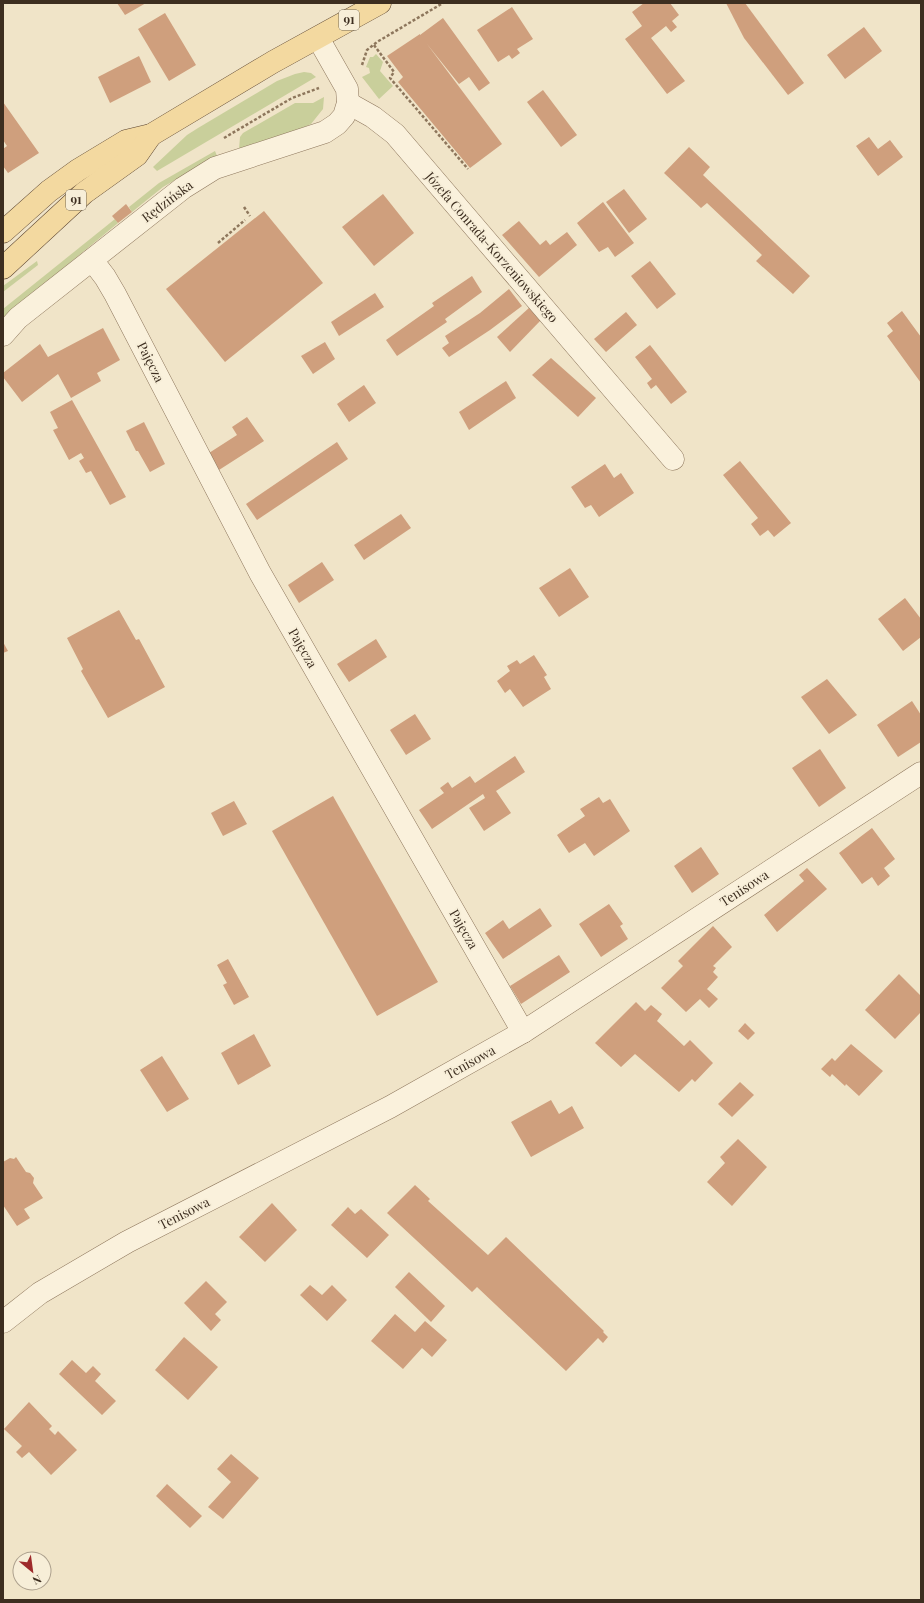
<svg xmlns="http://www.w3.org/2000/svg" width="924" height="1603" font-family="'Playfair Display',serif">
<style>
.green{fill:#c9cf9b}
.building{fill:#cf9f7d}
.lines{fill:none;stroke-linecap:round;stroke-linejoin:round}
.street-casing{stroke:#8d765c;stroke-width:23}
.primary-casing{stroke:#5b4430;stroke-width:23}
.path{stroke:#8d765c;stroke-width:2.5;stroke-dasharray:3 2;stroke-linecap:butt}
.street{stroke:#faf1dc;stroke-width:22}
.primary{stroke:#f3d9a0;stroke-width:22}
.labels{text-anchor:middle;stroke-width:3.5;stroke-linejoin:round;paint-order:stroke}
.shield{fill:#f7eed8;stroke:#756857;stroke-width:1}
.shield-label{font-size:12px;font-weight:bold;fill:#3d2e20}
.street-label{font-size:13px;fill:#3d2e20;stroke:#f7eed8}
</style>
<rect width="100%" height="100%" fill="#f0e4c8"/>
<!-- green -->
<g class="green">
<path d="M376 54 383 62 380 71 393 86 379 99 362 77 370 73 369 68 366 67 370 57H373Z"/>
<path d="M304 72 311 73 316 77 157 171 153 167 187 135 198 128 277 81 295 74Z"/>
<path d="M324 97 323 109 311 124 300 129 239 149 240 137 243 133 295 103H313Z"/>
<path d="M215 151 217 156 163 187 132 212 129 207 159 183Z"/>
<path d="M115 219 118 223 3 318V309Z"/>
<path d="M37 261 38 265 3 292V286Z"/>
</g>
<!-- building -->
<g class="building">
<path d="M117 3H146L125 15Z"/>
<path d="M644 3H670L679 15 672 21 677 27 671 32 666 26 651 38 685 81 667 94 625 39 642 26 632 12Z"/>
<path d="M726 3H745L804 83 788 95 744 38Z"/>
<path d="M512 7 533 39 517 49 520 53 512 59 509 55 498 62 477 30Z"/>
<path d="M165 13 196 65 169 81 138 29Z"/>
<path d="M443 18 490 83 479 91 469 77 459 84 427 44 502 144 470 168 398 82 403 77 387 56 420 34V35Z"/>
<path d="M864 27 882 51 845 79 827 55Z"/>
<path d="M139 56 151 82 110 103 98 77Z"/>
<path d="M543 90 577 135 561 147 527 102Z"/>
<path d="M3 102 39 153 8 173 3 166V149L7 146 3 140Z"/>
<path d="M869 137 878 149 890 140 903 157 878 176 856 146Z"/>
<path d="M689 147 710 167 703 175 810 276 793 294 756 261 762 255 707 203 701 208 664 173Z"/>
<path d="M624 189 647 219 629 233 606 202Z"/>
<path d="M383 194 414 233 374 266 342 227Z"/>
<path d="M603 202 634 243 615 257 608 247 599 252 577 223Z"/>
<path d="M126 204 132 212 118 223 112 216Z"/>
<path d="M264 211 323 283 225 362 166 289Z"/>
<path d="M519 221 540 245 546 240 550 245 567 232 577 245 539 277 502 235Z"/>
<path d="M650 261 676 294 657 309 631 276Z"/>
<path d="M472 276 482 292 445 319 447 322 397 356 386 340 434 306 432 303Z"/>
<path d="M509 289 522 306 490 330 449 357 442 348 449 343 445 336 480 313Z"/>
<path d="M375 293 384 307 339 336 331 322Z"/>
<path d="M530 307 542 319 510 352 497 337Z"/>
<path d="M902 311 921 337V383L887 336 893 331 887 323Z"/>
<path d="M626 312 637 325 606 352 594 339Z"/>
<path d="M103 328 120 360 97 373 101 381 71 398 58 374 22 402 3 377V373L40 344 48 357Z"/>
<path d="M325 342 335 359 313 374 301 356Z"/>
<path d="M650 345 687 392 671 404 656 385 651 389 647 383 652 379 635 357Z"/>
<path d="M551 358 596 398 578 417 532 375Z"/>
<path d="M506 381 516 398 469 430 459 412Z"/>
<path d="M364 385 376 403 349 422 337 404Z"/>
<path d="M72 400 126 497 110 505 91 471 86 473 79 461 84 458 81 453 69 460 53 430 58 428 50 412Z"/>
<path d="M247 417 264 441 219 470 209 453 237 435 232 427Z"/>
<path d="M144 422 165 464 150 472 138 451H136L126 431Z"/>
<path d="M337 442 348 459 257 520 246 504Z"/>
<path d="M740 461 791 523 774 537 768 530 760 536 751 524 758 518 723 475Z"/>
<path d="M605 464 614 478 621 473 634 493 599 517 591 505 585 508 571 487Z"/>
<path d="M401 514 411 528 364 560 354 545Z"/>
<path d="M322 562 334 580 299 603 288 585Z"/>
<path d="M570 568 589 597 559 617 539 588Z"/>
<path d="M905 598 921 619V637L903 651 878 619Z"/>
<path d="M119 610 136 640 139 639 165 687 108 718 81 671 83 669 67 638Z"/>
<path d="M376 639 387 657 349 682 337 664Z"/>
<path d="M3 642 8 651 3 653Z"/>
<path d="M534 655 547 675 544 677 551 689 523 707 510 689 505 693 497 681 510 671 507 666 517 660 520 664Z"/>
<path d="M827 679 857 715 829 734 801 697Z"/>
<path d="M912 701 921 715V742L898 757 877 725Z"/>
<path d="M415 714 431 739 406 755 390 730Z"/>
<path d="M820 749 846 788 819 807 792 768Z"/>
<path d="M515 756 525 772 496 791 511 813 484 831 469 808 485 798 483 794 432 829 419 810 444 793 440 788 448 782 452 788 470 776 475 783Z"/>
<path d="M333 796 438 982 377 1016 272 831Z"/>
<path d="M599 797 603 803 610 799 630 831 594 856 585 843 569 853 557 835 585 816 580 809Z"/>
<path d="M234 801 247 824 223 836 211 813Z"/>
<path d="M872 828 895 859 884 868 890 876 878 886 872 877 862 884 839 853Z"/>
<path d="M701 847 719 874 692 893 674 866Z"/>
<path d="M807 868 827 889 777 932 764 915 804 881 799 875Z"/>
<path d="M609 904 623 924 620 926 628 939 601 957 579 924Z"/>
<path d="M540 908 552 926 503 959 485 933 503 920 509 929Z"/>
<path d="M713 926 732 947 713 966 716 968 713 972 718 977 707 989 718 999 709 1008 700 999 686 1012 661 988 683 966 678 961Z"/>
<path d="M559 955 570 972 521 1004 510 986Z"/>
<path d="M228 959 249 997 234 1005 223 985 227 983 217 965Z"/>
<path d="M899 974 921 996V1012L895 1039 865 1010Z"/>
<path d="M636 1002 645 1011 651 1005 662 1014 657 1021 684 1046 690 1040 713 1063 695 1082 692 1079 679 1092 635 1054 621 1067 595 1043Z"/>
<path d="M745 1023 755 1033 748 1040 738 1031Z"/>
<path d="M254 1034 271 1066 238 1085 221 1053Z"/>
<path d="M851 1044 883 1071 859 1096 846 1084 845 1086 832 1074 830 1077 821 1069 832 1058 835 1061Z"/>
<path d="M162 1056 189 1099 167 1112 140 1070Z"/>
<path d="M740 1082 754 1095 732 1117 718 1104Z"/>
<path d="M551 1100 559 1114 572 1106 584 1128 531 1157 511 1122Z"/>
<path d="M738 1139 767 1167 732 1206 707 1182 725 1163 720 1157Z"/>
<path d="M16 1157 26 1172 30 1173 34 1178 33 1183 43 1198 24 1209 30 1218 17 1226 3 1205V1162L10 1158 14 1159Z"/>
<path d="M415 1185 430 1199 428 1201 488 1255 506 1237 604 1331 603 1332 608 1337 603 1343 598 1338 566 1371 477 1287 472 1292 387 1213Z"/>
<path d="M272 1203 297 1230 265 1262 239 1237Z"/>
<path d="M348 1207 355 1214 361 1209 389 1235 367 1258 331 1225Z"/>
<path d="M409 1272 445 1306 431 1322 395 1287Z"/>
<path d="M206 1281 227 1302 215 1314 221 1320 211 1331 184 1303Z"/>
<path d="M310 1285 322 1295 332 1285 347 1300 327 1321 300 1295Z"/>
<path d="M395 1314 415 1332 425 1321 447 1340 432 1357 422 1348 403 1369 371 1341Z"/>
<path d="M184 1337 218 1367 188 1400 155 1370Z"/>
<path d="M72 1360 86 1373 93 1366 101 1374 95 1381 116 1401 102 1415 59 1374Z"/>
<path d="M29 1402 52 1426 49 1429 55 1435 58 1431 77 1450 51 1475 29 1452 22 1458 16 1452 22 1446 4 1429Z"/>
<path d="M231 1454 259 1478 223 1519 208 1507 231 1482 217 1469Z"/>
<path d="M167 1484 202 1516 190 1528 156 1496Z"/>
</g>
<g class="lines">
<defs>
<g id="street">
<path d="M348 103 373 117 395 134 673 459"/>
<path d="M92 260 105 277 115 294 260 573 523 1032"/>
<path d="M3 335 18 318 183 188 215 168 325 132 337 124 344 116 348 103 347 89 318 38"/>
<path d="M3 1322 40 1293 127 1242 390 1107 523 1032 921 773"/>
</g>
<g id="primary">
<path d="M3 232 49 191 78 170 126 141 151 135 273 62 380 3"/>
<path d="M3 268 84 193 137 155 151 135"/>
</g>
</defs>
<!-- street casing -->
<use href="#street" class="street-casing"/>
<!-- primary casing -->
<use href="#primary" class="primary-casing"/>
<!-- path -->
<g class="path">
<path d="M374 45 394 72 390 78 468 169"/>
<path d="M362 65 367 50 377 42 443 3"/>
<path d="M224 138 292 98 319 88"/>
<path d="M244 207 250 216"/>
<path d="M218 243 245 220"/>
</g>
<!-- street -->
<use href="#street" class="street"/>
<!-- primary -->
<use href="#primary" class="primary"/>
</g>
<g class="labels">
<!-- shield labels -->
<g class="shield">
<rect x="339" y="10" width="20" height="20" rx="3"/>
<rect x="66" y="190" width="20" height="20" rx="3"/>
</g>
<g class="shield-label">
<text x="349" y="24">91</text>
<text x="76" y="204">91</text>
</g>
<!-- street labels -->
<g class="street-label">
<text transform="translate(167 201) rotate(-37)" y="5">Rędzińska</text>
<text transform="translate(492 247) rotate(49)" y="5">Józefa Conrada-Korzeniowskiego</text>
<text transform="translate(151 362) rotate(63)" y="5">Pajęcza</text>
<text transform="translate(303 648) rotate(60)" y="5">Pajęcza</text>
<text transform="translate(744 888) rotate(-33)" y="5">Tenisowa</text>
<text transform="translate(464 929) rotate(60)" y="5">Pajęcza</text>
<text transform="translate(470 1062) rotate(-29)" y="5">Tenisowa</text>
<text transform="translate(184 1213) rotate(-27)" y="5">Tenisowa</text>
</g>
</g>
<!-- border -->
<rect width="924" height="1603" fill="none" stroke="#3d2e20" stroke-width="8"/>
<!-- north arrow -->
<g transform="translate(32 1571) rotate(151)"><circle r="19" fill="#f7eed8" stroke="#ada18e"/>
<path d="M0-3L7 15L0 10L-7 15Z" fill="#9e2a2b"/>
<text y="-6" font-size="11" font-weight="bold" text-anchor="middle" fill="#3d2e20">N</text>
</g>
</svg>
